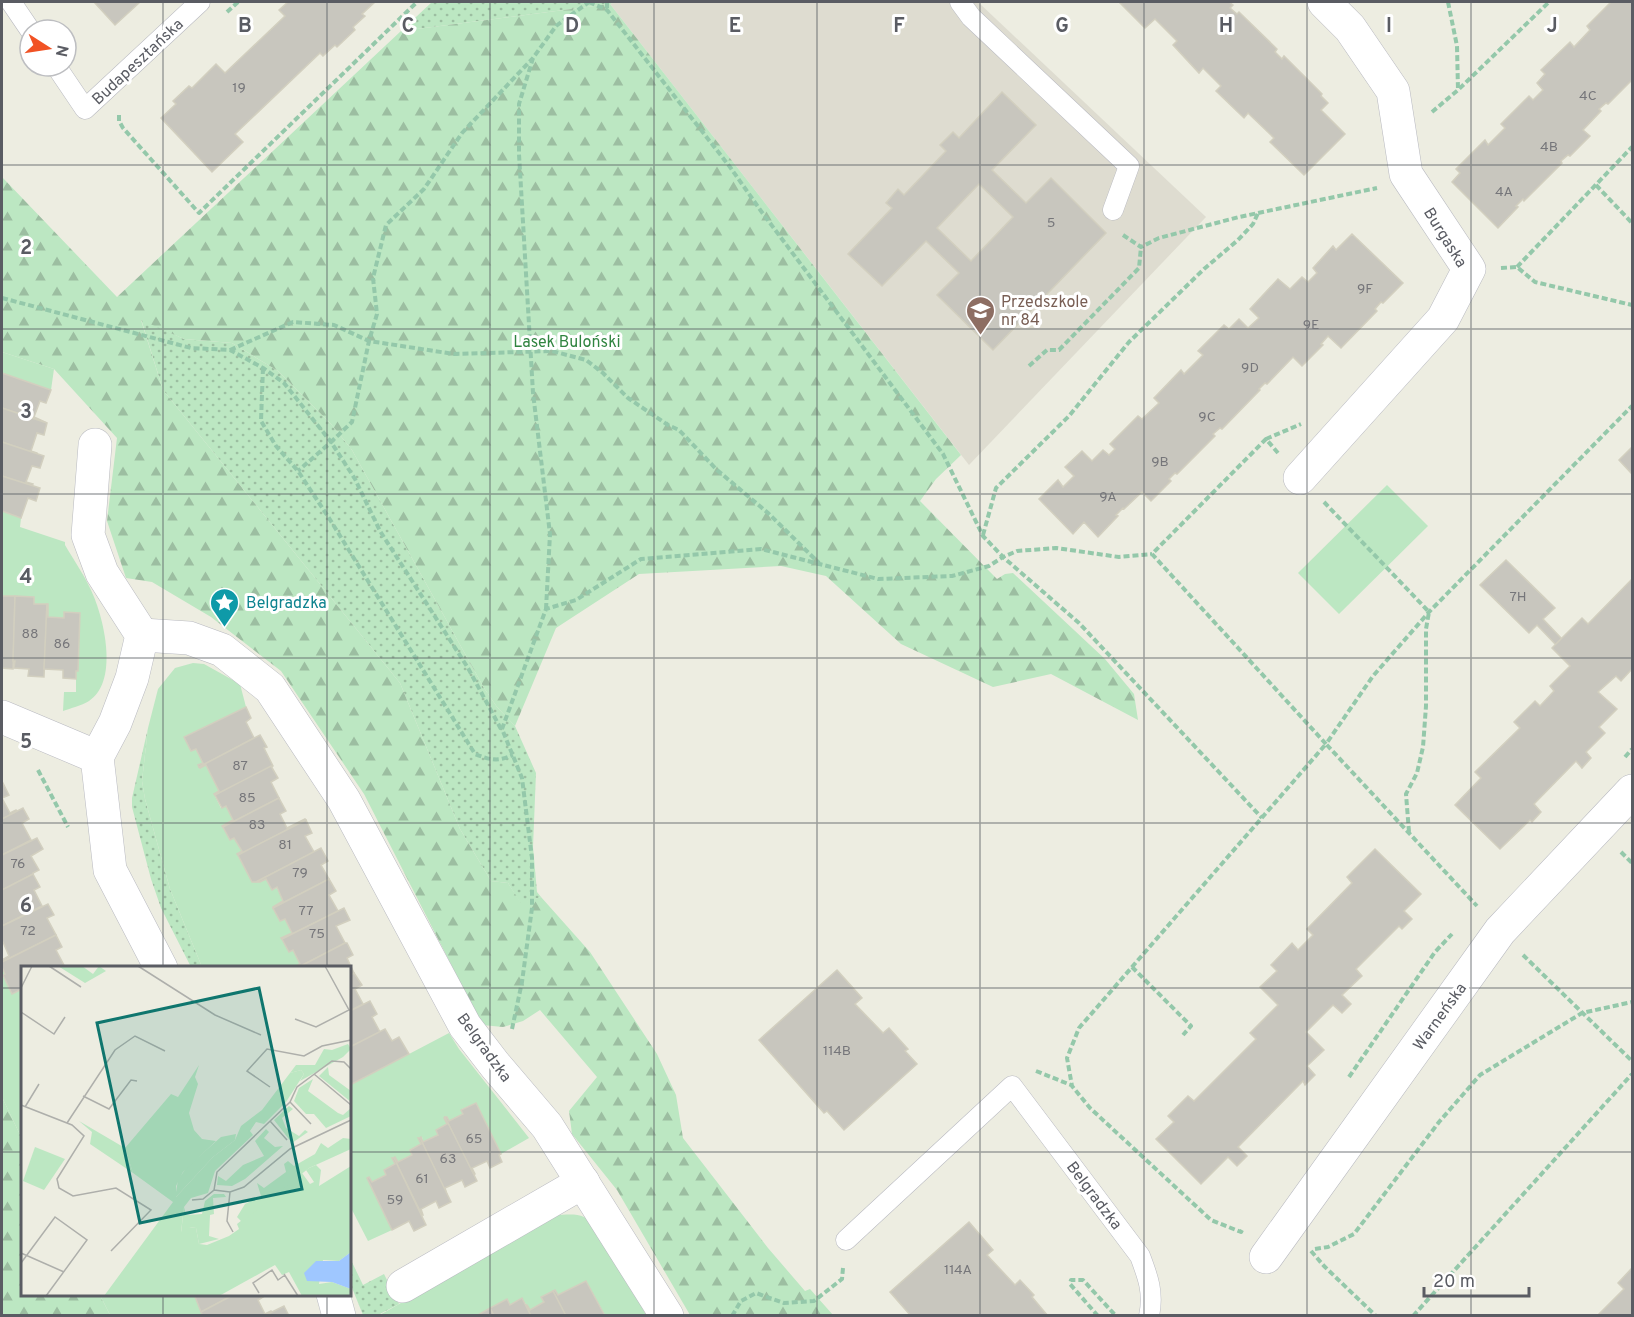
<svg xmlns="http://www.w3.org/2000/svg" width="1634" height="1317" font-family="Overpass,sans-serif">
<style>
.education{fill:#dedcd0}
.grass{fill:url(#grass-dots)}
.forest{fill:url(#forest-firs)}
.garden{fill:#bce7c2}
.building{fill:#c8c6be;stroke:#d2cfbf;stroke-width:1.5;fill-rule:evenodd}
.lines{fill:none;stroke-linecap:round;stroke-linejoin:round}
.lane-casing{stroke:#b9bac1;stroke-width:21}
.street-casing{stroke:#b9bac1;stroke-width:34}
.path{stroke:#94c8aa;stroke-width:4;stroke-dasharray:6 3;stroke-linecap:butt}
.lane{stroke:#fff;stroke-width:20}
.street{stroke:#fff;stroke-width:33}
.grid{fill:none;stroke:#5a5c63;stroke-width:1.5;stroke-opacity:0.55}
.labels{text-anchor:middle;stroke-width:6;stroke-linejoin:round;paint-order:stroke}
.number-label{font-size:14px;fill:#76767a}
.street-label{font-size:16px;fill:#5a5c63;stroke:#fff}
.education-label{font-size:16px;fill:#785e54;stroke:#fff;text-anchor:start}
.park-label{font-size:16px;fill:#308440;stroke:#fff}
.culture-label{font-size:16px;fill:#0d838f;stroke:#fff;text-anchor:start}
.inset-road{fill:none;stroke:#aeafab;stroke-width:1.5}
.view{fill:#0f766e;fill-opacity:0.15;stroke:#0f766e;stroke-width:3}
.inset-edge{fill:none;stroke:#5a5c63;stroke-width:3}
.grid-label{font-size:20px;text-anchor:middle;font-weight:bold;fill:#5a5c63;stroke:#fff;stroke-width:6;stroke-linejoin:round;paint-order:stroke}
</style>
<defs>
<pattern id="grass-dots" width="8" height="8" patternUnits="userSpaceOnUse" patternTransform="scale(1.5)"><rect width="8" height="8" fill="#bce7c2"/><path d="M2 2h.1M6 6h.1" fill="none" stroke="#9cbea1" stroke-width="1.8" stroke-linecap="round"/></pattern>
<pattern id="forest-firs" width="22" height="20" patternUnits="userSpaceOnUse" patternTransform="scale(1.5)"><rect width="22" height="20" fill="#bce7c2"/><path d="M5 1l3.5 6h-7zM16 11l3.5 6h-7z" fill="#9cbea1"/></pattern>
</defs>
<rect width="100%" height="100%" fill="#edede1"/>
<!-- education -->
<path class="education" d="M614 2H978L1206 217 969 465 610 4Z"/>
<!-- grass -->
<g class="grass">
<path d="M432 2H614L610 4 401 31Z"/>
<path d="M141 319 184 339 232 343 278 371 331 424 352 450 484 688 497 707 515 726 536 773 533 847 537 892 541 897 521 904 508 883 491 881 460 829 400 683 163 390Z"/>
<path d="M148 728 142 781 145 799 170 889 202 967H191L161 908 151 879 132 807V798Z"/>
<path d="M350 1258 363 1285 384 1274 399 1304 378 1315H363L350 1283Z"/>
</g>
<!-- forest -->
<g class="forest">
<path d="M610 4 961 455 936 479 920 501 997 579 1005 574 1013 573 1105 659 1134 694 1138 720 1051 674 993 687 901 644 826 576 781 566 639 574 556 628 515 726 497 707 484 688 352 450 331 424 278 371 232 343 184 339 141 320 163 390 400 683 460 829 491 881 508 883 521 903 541 897 590 952 657 1054 676 1095 683 1138 768 1248 805 1291 810 1289 833 1315H690L617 1190 572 1134 569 1111 597 1077 540 1010 523 1021 503 1027 482 1025 364 794 281 671 211 617 152 582 126 578 107 521 117 438 54 369 2 352V177L117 297 401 31Z"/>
<path d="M2 1097 22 1139V1294L100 1295 110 1315H2Z"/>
</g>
<!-- garden -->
<g class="garden">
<path d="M2 352 54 369 51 390 2 373Z"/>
<path d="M1387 485 1428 526 1339 614 1298 573Z"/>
<path d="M2 511 21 518 20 527 65 542V545C75 562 87 579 94 597 105 624 118 682 89 701 81 706 71 708 63 711L64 692H76V671L64 612V618L48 617V604H34V597L2 596Z"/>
<path d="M193 663 204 664 240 684 246 707 184 737 191 751 196 749 203 763 199 765 200 768 206 765 219 791 214 794 221 808 226 806 233 820 222 826 230 840 234 838 242 851 237 854 252 881 260 882 266 879 272 890 277 888 283 901 285 919 292 933 282 938 289 952 293 950 300 964 293 968 202 967 170 889 145 799 142 781 148 728 158 689 175 668Z"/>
<path d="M2 967 5 974 3 976 12 994 22 989V1139L2 1097Z"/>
<path d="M449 1033 459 1049 529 1138 501 1154 476 1103 462 1109 463 1114 449 1121 444 1118 447 1124 436 1130 438 1135 423 1142 422 1137 419 1138 421 1144 410 1150 412 1155 398 1162 395 1157 393 1158 395 1164 386 1175 372 1182 369 1177 367 1178 392 1230 368 1241 350 1206V1085Z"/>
<path d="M556 1215C564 1215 576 1213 584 1217 603 1225 635 1294 646 1315H605L586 1281 558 1295 555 1290 541 1297 544 1302 530 1310 522 1299 510 1305 507 1299 478 1315 378 1316Z"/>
<path d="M100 1295H194L203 1315H110Z"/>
</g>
<!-- building -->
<g class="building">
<path d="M94 2H140L115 25Z"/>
<path d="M288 2H375L362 14 365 16 353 27 355 30 337 47 335 45 323 56 320 53 235 134 243 142 212 172 161 118 176 104 173 101 189 86 192 88 216 64 225 73 285 16 279 10Z"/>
<path d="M1119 2H1229L1233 5 1230 8 1237 14 1239 12 1277 49 1275 52 1282 59 1284 56 1322 94 1321 96 1328 103 1321 110 1345 134 1304 175 1270 142 1274 138 1248 113 1244 118 1216 91 1221 86 1203 68 1199 73 1173 45 1177 41 1155 19 1145 28Z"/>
<path d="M1611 2H1632V80L1608 104 1606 103 1599 109 1601 111 1583 130 1590 136 1570 156 1568 155 1561 161 1562 163 1524 201 1523 199 1516 206 1518 207 1498 228 1452 182 1460 173 1456 169 1485 140 1488 145 1505 128 1501 124 1529 96 1533 100 1543 90 1537 83 1545 74 1541 70 1570 42 1574 47 1590 30 1587 26Z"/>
<path d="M1002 92 1036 125 992 170 1026 203 1051 178 1106 233 993 350 937 295 959 273 926 241 882 286 848 254 892 208 886 203 898 189 904 195 946 151 940 145 953 132 959 138ZM979 184 1013 217 971 261 937 228Z"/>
<path d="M1352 234 1403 283 1383 303 1381 302 1375 309 1377 311 1341 348 1328 336 1321 344 1323 345 1302 366 1293 357 1267 384 1265 383 1259 389 1260 390 1222 429 1220 428 1213 434 1215 436 1177 474 1175 473 1169 479 1171 481 1151 501 1142 492 1124 509 1123 508 1116 515 1118 516 1098 537 1084 522 1073 534 1039 499 1058 480 1063 487 1074 476 1065 467 1082 451 1092 461 1103 450 1109 455 1115 449 1110 444 1138 416 1142 419 1159 403 1154 398 1181 370 1184 374 1203 355 1198 351 1224 325 1229 329 1239 319 1248 328 1259 318 1250 309 1278 279 1290 289 1302 277 1308 282 1317 273 1313 268 1333 246 1336 250Z"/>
<path d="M2 373 51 390 46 403 40 401 34 417 47 423 2 408Z"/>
<path d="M2 408 47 423 44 435 37 433 31 451 37 453V454L2 442Z"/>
<path d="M2 442 44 456 40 468 32 466 26 482 33 484 32 486 2 476Z"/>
<path d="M1632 447V474L1619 460Z"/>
<path d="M2 476 40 488 36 501 28 498 21 518 2 511Z"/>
<path d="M1506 560 1555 608 1543 619 1562 639 1556 645 1537 625 1529 633 1480 585Z"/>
<path d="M1632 579V669L1621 681 1616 676 1598 692 1617 709 1599 727 1605 733 1586 752 1591 758 1582 768 1576 761 1534 804 1541 812 1532 822 1530 820 1500 849 1455 805 1481 778 1475 772 1520 728 1514 722 1535 701 1540 706 1554 691 1550 686 1570 666 1552 648 1582 618 1588 624Z"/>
<path d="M2 596H15L13 669 2 668Z"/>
<path d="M15 596 34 597V604H47L44 677 28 676 29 669 14 668 15 661H13Z"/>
<path d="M47 604H48V617L64 618V612L80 613 78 671H76V679L63 678V670L44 669Z"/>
<path d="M246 707 251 718 246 722 254 738 199 767 198 765 203 763 196 749 191 751 184 737Z"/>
<path d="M260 735 267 747 264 748 273 766 215 795 214 794 219 791 206 765 200 768 199 767Z"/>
<path d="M271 766 278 778 271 782 279 798 223 827 222 826 233 820 226 806 222 808 215 795Z"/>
<path d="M3 783 9 795 2 798 10 813 16 810 17 812 2 819V784Z"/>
<path d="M279 798 286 811 280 814 287 828 305 819 306 820 238 855 237 854 242 851 234 838 230 840 223 827Z"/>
<path d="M23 808 29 819 22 823 31 840 2 855V819Z"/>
<path d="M306 820 312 833 305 836 314 852 256 882H252L238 855Z"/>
<path d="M37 838 43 849 31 856 39 870 33 873V874L2 890V855Z"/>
<path d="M321 848 328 861 321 865 329 879 273 908V907L283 901 277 887 272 890 266 879 260 882H256Z"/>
<path d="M1375 849 1421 894 1404 911 1412 919 1402 929 1399 926 1356 969 1362 976 1342 995 1351 1004 1342 1013 1333 1005 1306 1032 1324 1050 1307 1066 1315 1075 1305 1085 1303 1081 1238 1147 1247 1156 1237 1166 1228 1157 1201 1184 1156 1139 1174 1122 1168 1116 1188 1096 1194 1101 1256 1039 1250 1033 1278 1005 1260 987 1277 971 1271 965 1292 943 1298 950 1313 935 1307 929 1352 883 1347 877Z"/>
<path d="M33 874 40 887 34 890 42 906 2 926V890Z"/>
<path d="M329 879 336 891 329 895 338 911 282 939 281 938 292 933 285 919 280 921 273 908Z"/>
<path d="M48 904 54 915 47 918 56 935 2 962V960L9 956 3 942 2 943V926Z"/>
<path d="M344 908 350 920 336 926 345 943 297 968H293L300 964 293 950 289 952 282 939Z"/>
<path d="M56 935 62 947 56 950 65 967 22 968V989L12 994 3 975 5 974 2 967V962Z"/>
<path d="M345 943H347L353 955 347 958 354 973 350 976V968H297Z"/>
<path d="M837 970 862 998 855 1004 883 1033 889 1028 908 1049 905 1051 917 1064 844 1130 827 1111 824 1113 759 1040Z"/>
<path d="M354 973 362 985 355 989 363 1004 350 1011V976Z"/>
<path d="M370 1001 377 1014 372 1017 380 1032 350 1047V1011Z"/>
<path d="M385 1029 392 1041 399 1037 409 1054 350 1085V1047Z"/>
<path d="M476 1103 501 1154 499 1155 502 1162 490 1168 487 1161 472 1168 475 1174 473 1175 445 1117H447L449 1121 463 1114 461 1110Z"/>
<path d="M445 1117 477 1181 465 1187 462 1180 445 1188 447 1195 420 1138 421 1137 423 1142 438 1135 436 1130 447 1124 444 1118Z"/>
<path d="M418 1138H420L451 1202 439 1208 436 1201 421 1209 423 1215H422L394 1158 395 1157 398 1162 412 1155 410 1150 421 1144Z"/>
<path d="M392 1158H394L426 1225 414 1231 409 1221 392 1230 367 1178 369 1177 372 1182 386 1175 384 1170 395 1164Z"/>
<path d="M969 1222 993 1250 987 1255 1015 1285 1020 1280 1034 1295 1032 1297 1048 1316H911L890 1292Z"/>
<path d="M1632 1268V1316H1597L1624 1289 1618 1283Z"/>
<path d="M586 1281 605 1316H566L553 1291 555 1290 558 1295Z"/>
<path d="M553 1291 566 1316H531L526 1305H527L530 1310 544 1302 541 1297Z"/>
<path d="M194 1294H235L201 1312Z"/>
<path d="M235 1294H268L258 1300 265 1314 271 1311 272 1312 265 1316H203L201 1312Z"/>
<path d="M522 1298 531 1316H494L490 1308 507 1299 510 1305Z"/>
<path d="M284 1306 289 1316H265L272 1312Z"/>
<path d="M490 1308 494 1316H478V1315Z"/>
</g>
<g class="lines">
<defs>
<g id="lane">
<path d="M11 2 30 30"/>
<path d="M960 2 971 17 1129 166 1113 210"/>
<path d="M56 66 85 109 200 2"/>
<path d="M846 1240 1012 1086 1140 1256C1148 1277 1154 1293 1149 1316"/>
</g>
<g id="street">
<path d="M95 445 88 535 102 573 142 635 132 678 115 723 97 757 110 870 161 968"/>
<path d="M1300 478 1443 319 1469 269 1406 174 1393 91 1350 28 1324 2"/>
<path d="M142 635 189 638 222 650 270 688 344 800 465 1026 495 1065 547 1126 667 1316"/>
<path d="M2 717 97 757"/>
<path d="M1266 1257 1500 931 1632 791"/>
<path d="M403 1286 583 1182"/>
<path d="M333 1294 339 1316"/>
</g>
</defs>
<!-- lane casing -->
<use href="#lane" class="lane-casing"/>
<!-- street casing -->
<use href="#street" class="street-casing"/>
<!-- path -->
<g class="path">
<path d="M589 2 607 10 730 167 761 211 943 454 983 536 1003 557 1079 623 1262 818"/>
<path d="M607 2V10"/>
<path d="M1448 2 1457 46 1458 90"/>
<path d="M227 12 238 2"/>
<path d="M1432 112 1458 90 1549 2"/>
<path d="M119 115V121L123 128 199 213 417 2"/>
<path d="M1596 185 1632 223"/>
<path d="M1123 235 1141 247 1159 238 1239 217 1377 188"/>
<path d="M1517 267 1632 147"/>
<path d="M1501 268 1517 267 1535 282 1632 305"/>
<path d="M2 298 191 348 230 350 263 368 284 383 331 442 298 471"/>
<path d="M230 350 293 322 334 325 369 341 454 354 552 351 586 360 603 373 628 398 668 425 679 430 717 470 768 513 819 563"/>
<path d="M1029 366 1047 350H1059L1139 268 1141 247"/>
<path d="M263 368 261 421 276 446 298 471 329 518 475 754C491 760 497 762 513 755"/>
<path d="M1266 439 1301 424"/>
<path d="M1278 453 1266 439 1152 554 1326 744 1373 676 1429 612 1632 406"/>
<path d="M1324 502 1429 612"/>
<path d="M983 535 996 488 1069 416 1129 342 1204 269 1238 240 1253 224 1258 213"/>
<path d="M546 609 550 534 533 393 519 154V104L533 58 556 26 589 2"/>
<path d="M501 729 468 668 380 531 355 479 331 442 352 422 369 341 377 314 373 278 386 225 424 189 462 133 533 58"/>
<path d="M1625 757 1632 749"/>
<path d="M38 770 68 827"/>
<path d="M1409 832 1406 794 1417 773 1423 747 1426 706V629L1429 612"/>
<path d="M1621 852 1632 863"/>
<path d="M1523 955 1632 1061"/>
<path d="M1132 967 1191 1026 1183 1035"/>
<path d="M512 1029 522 982 532 908V858L522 778 502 729 546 609 576 600 641 559 761 549 878 579 952 576 989 566 1003 557 1017 551 1056 548 1119 557 1152 554"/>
<path d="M1036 1071 1071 1085"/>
<path d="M1349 1077 1435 952 1452 934"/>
<path d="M1242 1230 1241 1232 1211 1220 1090 1108 1072 1086 1067 1058 1079 1028 1326 744 1477 906"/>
<path d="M1315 1249 1328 1247 1354 1234 1439 1122 1480 1075 1582 1013 1632 1002"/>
<path d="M1311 1251 1324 1266 1376 1316"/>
<path d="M732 1316 741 1301 756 1293 784 1303 814 1301 842 1279 843 1268"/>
<path d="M1098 1316 1070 1284 1071 1280H1083L1116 1316"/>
<path d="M1413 1316 1632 1074"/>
</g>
<!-- lane -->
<use href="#lane" class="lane"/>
<!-- street -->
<use href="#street" class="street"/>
</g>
<!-- grid -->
<path class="grid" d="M163 2V968M327 2V968M490 2V1316M654 2V1316M817 2V1316M980 2V1316M1144 2V1316M1307 2V1316M1471 2V1316M2 165H1632M2 329H1632M2 494H1632M2 658H1632M2 823H1632M2 988H22M350 988H1632M2 1152H22M350 1152H1632M163 1294V1316M327 1294V1316"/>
<!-- icons -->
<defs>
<symbol id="school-pin" viewBox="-11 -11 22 30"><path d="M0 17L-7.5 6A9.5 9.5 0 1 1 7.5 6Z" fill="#8d6e63" stroke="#fff"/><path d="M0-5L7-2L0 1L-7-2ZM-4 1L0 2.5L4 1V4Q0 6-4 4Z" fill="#fff"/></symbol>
<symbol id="sight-pin" viewBox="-11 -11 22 30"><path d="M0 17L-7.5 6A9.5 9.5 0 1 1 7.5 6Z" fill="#0f9aa8" stroke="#fff"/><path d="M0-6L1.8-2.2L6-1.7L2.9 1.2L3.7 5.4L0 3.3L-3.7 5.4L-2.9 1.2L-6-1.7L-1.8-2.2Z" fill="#fff"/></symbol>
</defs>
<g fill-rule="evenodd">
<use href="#school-pin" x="964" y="294" width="33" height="45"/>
<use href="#sight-pin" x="208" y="586" width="33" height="45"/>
</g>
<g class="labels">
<!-- number labels -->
<g class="number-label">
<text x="239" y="92">19</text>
<text x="1588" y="100">4C</text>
<text x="1549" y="151">4B</text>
<text x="1504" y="196">4A</text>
<text x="1051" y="227">5</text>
<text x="1365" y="293">9F</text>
<text x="1311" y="329">9E</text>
<text x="1250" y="372">9D</text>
<text x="1207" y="421">9C</text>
<text x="1160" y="466">9B</text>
<text x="1108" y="501">9A</text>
<text x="1518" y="601">7H</text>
<text x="30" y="638">88</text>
<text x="62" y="648">86</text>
<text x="240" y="770">87</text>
<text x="247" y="802">85</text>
<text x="257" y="829">83</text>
<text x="285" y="849">81</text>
<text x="18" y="868">76</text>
<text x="300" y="877">79</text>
<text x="306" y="915">77</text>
<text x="28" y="935">72</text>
<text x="317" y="938">75</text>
<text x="837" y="1055">114B</text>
<text x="474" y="1143">65</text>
<text x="448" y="1163">63</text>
<text x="422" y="1183">61</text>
<text x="395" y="1204">59</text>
<text x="958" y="1274">114A</text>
</g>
<!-- street labels -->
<g class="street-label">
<text transform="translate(137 61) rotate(-43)" y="6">Budapesztańska</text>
<text transform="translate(1446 237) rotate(58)" y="6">Burgaska</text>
<text transform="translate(1439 1016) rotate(-54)" y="6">Warneńska</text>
<text transform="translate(485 1047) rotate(54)" y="6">Belgradzka</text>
<text transform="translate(1095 1195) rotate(53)" y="6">Belgradzka</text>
</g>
<!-- education labels -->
<g class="education-label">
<text x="1001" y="307">Przedszkole<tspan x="1001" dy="18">nr 84</tspan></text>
</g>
<!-- park labels -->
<g class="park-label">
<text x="567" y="347">Lasek Buloński</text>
</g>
<!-- culture labels -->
<g class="culture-label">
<text x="246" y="608">Belgradzka</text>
</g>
</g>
<!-- overview -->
<g transform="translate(21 966)">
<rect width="330" height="330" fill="#edede1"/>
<path d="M37 0H61L72 8 78 0 85 5 64 17ZM327 78 330 83 322 91 279 115 283 108 280 104 269 107 275 99H294L303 83 311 84ZM58 155 104 182 112 207 69 178 71 166ZM215 168 214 174 192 191 154 232 157 214 165 202 200 171Z" fill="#bce7c2"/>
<path d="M178 99 174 111 177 118 168 147 173 164 181 173 195 175 162 206 155 220V231L192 191 214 174 220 160 241 144 269 107 280 104 283 108 265 136 243 158 235 156 229 165 232 169 194 205 187 227 170 232 163 241 160 266 168 261 175 262 178 278 186 279 208 270 218 263 216 258 281 207 289 218 293 216 285 204 288 202 295 199 300 204 298 220 330 200V286L318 295 302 294 298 318 311 316 330 323V330H281L268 306 261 309 254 299 198 330H83L152 236 112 207 104 182 150 128 157 131Z" fill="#bce7c2"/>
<path d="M14 181 44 193 23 224 2 215Z" fill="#bce7c2"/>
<path d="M307 101 308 109 330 125V136L298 110ZM292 113 287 125 317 147 322 149 330 142V150L305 162 293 148H285L273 135 278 122ZM268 140 272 143 261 152 265 162 278 170 284 164 287 166 271 177 253 154ZM245 163 248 166 243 172 254 181 262 180 224 213 211 220 196 219 197 210 205 215 222 199 243 190 234 175ZM322 172 330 173V183L288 202 221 256 216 251 224 238 240 230 236 217 243 222 265 206 263 198 267 195 273 200 294 188 300 177 307 182ZM193 228H203L205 231 192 232 193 248 189 249 188 270 198 273 178 278 175 262 168 261 167 268 160 267 163 241 165 249 181 248 184 235Z" fill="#bce7c2"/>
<path d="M330 286V323L311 316 286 315 283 307 295 295H318Z" fill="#9fc7ff"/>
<path class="inset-road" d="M28 0 60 21M117 0 194 49 240 69M0 22 11 0M0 46 33 68 44 51M274 53 295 61 328 44 304 0M293 108 330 139M249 121 226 105 246 83 283 90 301 80 330 74M62 130 88 143 110 114 116 115M269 136 290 158M0 139 51 159 63 170 36 213 38 222 52 230 95 222 130 244 90 285M4 141 18 118M249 155 266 174M46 157 94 84 114 70 144 85M193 224 209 226 223 221 269 183 330 154M209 226 206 255 212 266M171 234 182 233 193 224 196 206 269 136 276 121 311 95 323 96 330 103M0 287 43 306M0 297 34 251 66 274 25 330M263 308 277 330M238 327 232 317 251 304 257 314 264 309"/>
<path class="view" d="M238 22 281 223 119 257 76 57Z"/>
<rect width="330" height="330" class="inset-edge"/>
</g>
<g class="grid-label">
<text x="245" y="32">B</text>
<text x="408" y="32">C</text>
<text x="572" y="32">D</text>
<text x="735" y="32">E</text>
<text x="899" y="32">F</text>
<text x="1062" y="32">G</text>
<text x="1226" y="32">H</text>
<text x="1389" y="32">I</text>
<text x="1552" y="32">J</text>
<text x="26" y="254">2</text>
<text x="26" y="418">3</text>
<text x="26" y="583">4</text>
<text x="26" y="748">5</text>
<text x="26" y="912">6</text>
</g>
<!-- border -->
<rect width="1634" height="1317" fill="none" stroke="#5a5c63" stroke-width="6"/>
<!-- north arrow -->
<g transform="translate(48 48) rotate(102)"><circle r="28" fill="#ffffff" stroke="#bdbec1" stroke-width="1.5"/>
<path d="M0-4.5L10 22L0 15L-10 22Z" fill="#f15224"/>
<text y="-9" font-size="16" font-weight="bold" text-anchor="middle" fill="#5a5c63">N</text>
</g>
<!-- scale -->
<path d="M1424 1287v9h105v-9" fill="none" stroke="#5a5c63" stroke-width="3"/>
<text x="1433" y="1287" font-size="18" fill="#5a5c63" stroke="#ffffff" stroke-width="4.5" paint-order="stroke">20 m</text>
</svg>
